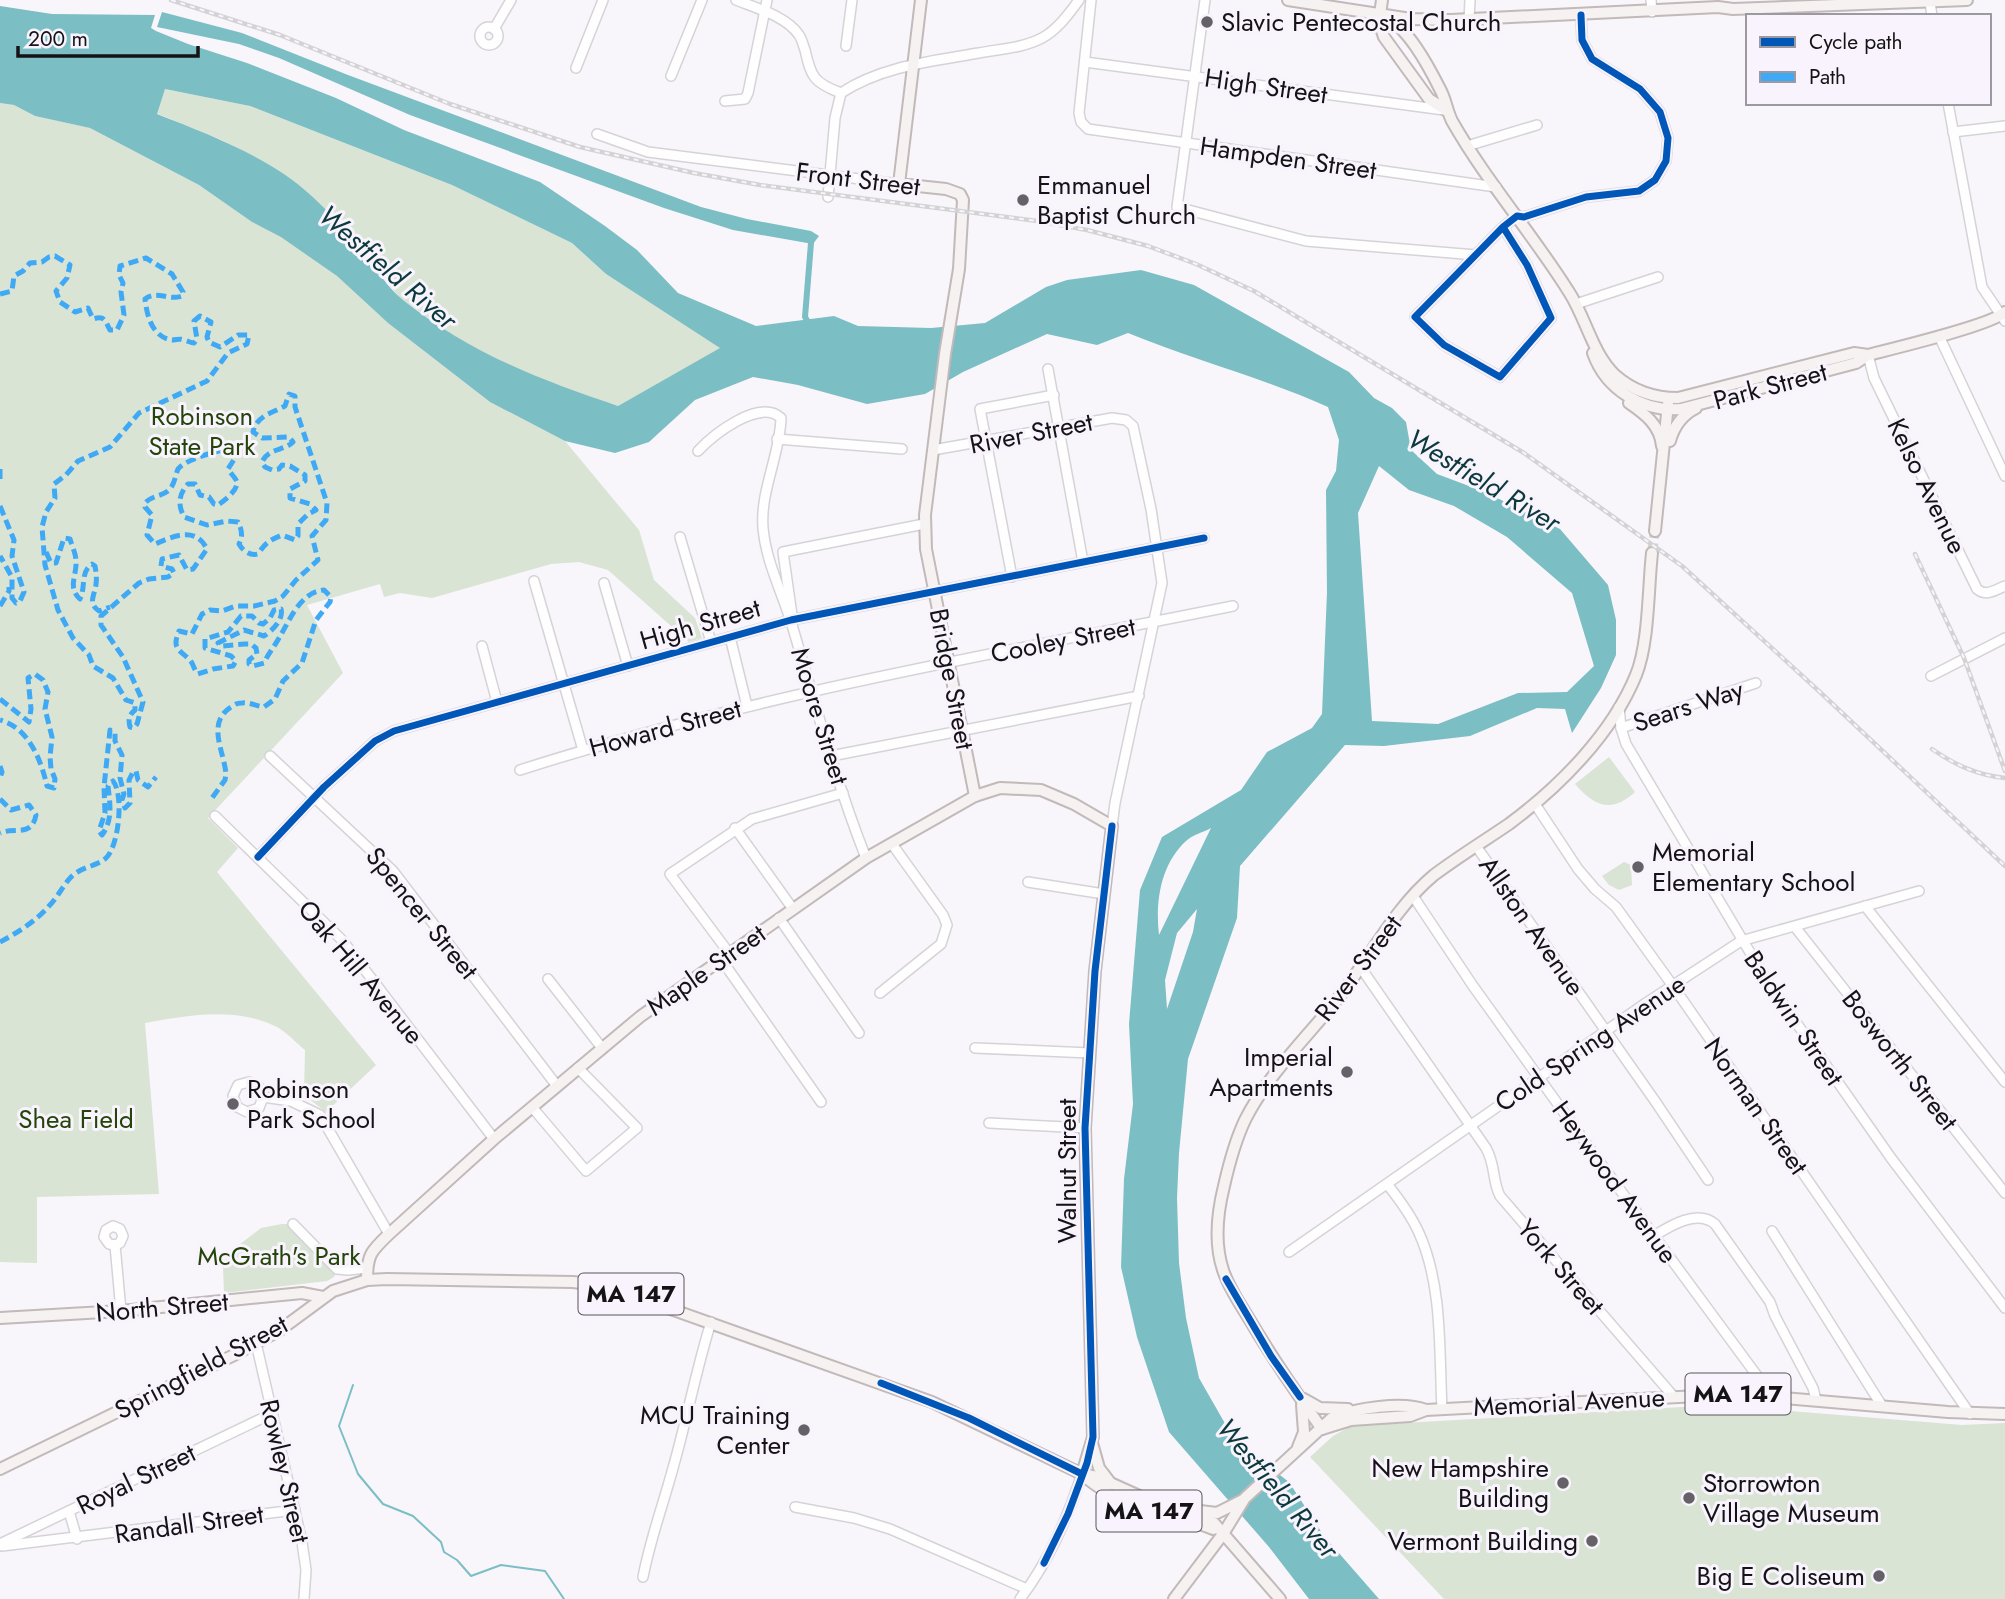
<svg xmlns="http://www.w3.org/2000/svg" width="2005" height="1599" font-family="Jost,sans-serif">
<style>
.green{fill:#d9e4d4}
.water{fill:#7bbec4;fill-rule:evenodd}
.lines{fill:none;stroke-linecap:round;stroke-linejoin:round}
.stream{stroke:#7bbec4;stroke-width:2}
.canal{stroke:#7bbec4;stroke-width:6}
.major-tunnel{stroke:#d6d3d9;stroke-width:10;stroke-dasharray:10 5;stroke-linecap:butt}
.minor-casing{stroke:#d5d3d8;stroke-width:12}
.major-casing{stroke:#c2b9b9;stroke-width:14}
.minor{stroke:#fefefe;stroke-width:9}
.major{stroke:#f6f2f1;stroke-width:10}
.rail-casing{stroke:#d3d3d4;stroke-width:4.5}
.rail{stroke:#f8f3fd;stroke-width:2;stroke-dasharray:5;stroke-linecap:butt}
.quiet{stroke:#3fa9f5;stroke-width:5;stroke-dasharray:10 5;stroke-linecap:butt}
.cycleway-casing{stroke:#f8f3fd;stroke-width:11}
.cycleway{stroke:#0057b8;stroke-width:7}
.poi-dot{fill:#646266;stroke:#f8f3fd;stroke-width:2.5}
.labels{text-anchor:middle;stroke-width:6;stroke-linejoin:round;paint-order:stroke}
.shield{fill:#f8f3fd;stroke:#59565b;stroke-width:2}
.shield-label{font-size:24px;font-weight:bold;fill:#151316}
.poi-label{font-size:26px;fill:#151316;stroke:#f8f3fd;text-anchor:start}
.street-label{font-size:26px;fill:#151316;stroke:#f8f3fd}
.park-label{font-size:26px;fill:#234508;stroke:#f8f3fd}
.water-label{font-size:28px;font-style:italic;fill:#0b393c;stroke:#f8f3fd}
</style>
<rect width="100%" height="100%" fill="#f8f5fb"/>
<!-- green -->
<g class="green">
<path d="M165 89 250 106 452 185 572 243 606 274 721 348 618 406 552 384 498 361 446 331 400 298 345 230 292 180 222 140 156 113Z"/>
<path d="M0 103 14 105 35 116 90 128 199 185 252 222 281 236 337 276 388 323 490 402 565 441 639 530 654 580 695 618 702 638 689 642 608 570 579 562 551 564 432 598 400 593 384 597 380 584 307 605 343 673 208 818 238 848 217 872 376 1065 326 1112 304 1095 305 1050C296 1043 286 1031 275 1026 234 1007 189 1015 145 1023L159 1194 37 1197V1263L0 1262Z"/>
<path d="M1609 757 1635 792C1611 814 1594 806 1575 784Z"/>
<path d="M1624 862 1631 865 1632 885 1619 890 1609 885 1602 876Z"/>
<path d="M282 1224H293L337 1272 334 1277 327 1281 224 1293 223 1265 230 1252 261 1228Z"/>
<path d="M1717 1405 1962 1425 2005 1423V1599H1444L1310 1457 1333 1436 1351 1426Z"/>
</g>
<!-- water -->
<g class="water">
<path d="M0 6 52 14 155 15 151 28 156 31 188 44 247 63 336 98 404 130 540 182 605 226 637 250 678 293 756 326 834 316 858 326 931 328 985 323 1046 287 1067 280 1141 270 1194 285 1349 372 1374 398 1392 408 1406 422 1411 450 1437 474 1485 492 1560 529 1608 585 1616 620V655L1601 688 1572 733 1565 709 1537 708 1470 736 1384 746 1345 745 1240 866 1237 918 1188 1059 1179 1153 1177 1198 1179 1263 1186 1318 1199 1378 1235 1441 1289 1482 1324 1536 1379 1599H1309L1269 1547 1169 1432 1137 1337 1121 1267 1124 1179 1133 1104 1129 1024 1140 890 1162 837 1241 790 1267 752 1312 728 1322 714 1327 592 1326 490 1336 471 1339 440 1328 407C1263 378 1194 360 1128 333L1097 345 1047 334 963 372 925 394 867 404 798 385 753 377 695 400 649 442 615 453 565 441 490 402 388 323 337 276 281 237 252 222 199 185 90 128 35 116 14 105 0 103ZM165 89 250 106 452 185 572 243 606 274 720 348 618 406C540 380 468 352 403 300 382 283 365 251 345 230 330 213 310 193 291 179 250 150 203 132 157 114ZM1379 466 1409 490 1454 506 1507 537 1572 593 1594 666 1567 692 1518 693 1438 724 1372 721 1358 513ZM1211 828 1159 935C1155 901 1161 864 1186 841 1192 835 1204 832 1211 828ZM1197 909 1193 932 1167 1009 1165 980 1177 933Z"/>
<path d="M162 12 242 33 348 75 701 207 747 219 811 231 819 236 813 244 733 230 664 208 410 115 279 58 239 44 157 27Z"/>
</g>
<g class="lines">
<!-- stream -->
<path class="stream" d="M353 1385 339 1426 358 1474 383 1504 413 1516 441 1542 444 1552 457 1560 471 1576 501 1565 545 1571 564 1599"/>
<!-- canal -->
<path class="canal" d="M808 237 811 243 805 317 810 325"/>
<!-- major-tunnel -->
<path class="major-tunnel" d="M1652 553 1655 531"/>
<defs>
<g id="minor">
<path d="M736 0C756 8 786 16 799 35 802 39 803 45 805 50 811 77 814 83 841 93"/>
<path d="M1091 0 1079 113 1081 122 1088 129 1496 187"/>
<path d="M1205 0 1177 207 1306 241 1476 255"/>
<path d="M1651 0 1652 12"/>
<path d="M1930 2 1932 16"/>
<path d="M1469 20 1470 0"/>
<circle cx="489" cy="36" r="9"/>
<path d="M494 29 511 0"/>
<path d="M846 46 852 0"/>
<path d="M1085 62 1444 110"/>
<path d="M576 68 603 0"/>
<path d="M671 76 702 0"/>
<path d="M841 93C882 66 933 61 979 53 1000 49 1023 48 1042 38 1057 30 1069 14 1079 0"/>
<path d="M725 101 745 99 748 93 767 0"/>
<path d="M1948 103 1982 287 2005 321"/>
<path d="M1953 132 2005 126"/>
<path d="M597 134 648 152 899 184"/>
<path d="M1467 146 1537 125"/>
<path d="M828 197 835 118 841 93"/>
<path d="M1503 227 1527 265 1551 318 1500 377 1444 345 1415 317 1503 227 1517 216 1524 217 1586 197 1639 191 1655 180 1666 161 1668 138 1660 112 1640 89 1592 59 1582 40 1581 15"/>
<path d="M1576 304 1658 277"/>
<path d="M1939 336 2005 476"/>
<path d="M1868 355 1874 378 1977 589C1986 597 1995 590 2005 586"/>
<path d="M1048 369 1083 562"/>
<path d="M777 439 902 449"/>
<path d="M933 450 1112 418 1126 420 1133 426 1151 509 1162 583 1115 803 1112 826"/>
<path d="M698 451C713 435 759 398 781 418 780 455 760 491 763 528 766 562 782 592 792 625 815 703 836 782 866 858"/>
<path d="M680 537 711 642"/>
<path d="M1012 577 980 409 1054 395"/>
<path d="M534 581 583 750"/>
<path d="M604 583 628 666"/>
<path d="M792 615 783 552 924 524"/>
<path d="M730 637 747 706"/>
<path d="M482 646 497 702"/>
<path d="M1931 676 2005 638"/>
<path d="M1619 707 1621 728 1626 744 1767 981 1891 1158 2005 1308"/>
<path d="M1621 728 1756 683"/>
<path d="M270 756 393 871 557 1086"/>
<path d="M831 756 1139 696"/>
<path d="M520 770C753 695 994 654 1233 606"/>
<path d="M1535 804 1578 869 1595 889 1616 907 1673 986 1970 1414"/>
<path d="M215 816 342 940 494 1139"/>
<path d="M735 828 793 909"/>
<path d="M1476 846 1655 1101 1708 1180"/>
<path d="M258 857 324 787 375 741 394 731 791 620 1204 538"/>
<path d="M1028 882 1104 894"/>
<path d="M1413 896 1473 986 1601 1164 1772 1396"/>
<path d="M1865 906 2005 1082"/>
<path d="M779 918 859 1033"/>
<path d="M1795 927 2005 1193"/>
<path d="M729 953 670 874 752 819 843 793"/>
<path d="M721 959 821 1102"/>
<path d="M1361 968 1486 1148C1496 1166 1492 1181 1500 1196L1674 1397"/>
<path d="M548 979 602 1048"/>
<path d="M880 993 941 944 947 925 943 915 892 844"/>
<path d="M975 1048 1090 1053"/>
<path d="M263 1097 259 1108 247 1112 237 1107 233 1096 238 1085 249 1082 258 1086 263 1097 291 1101 320 1115 389 1234"/>
<path d="M532 1107 586 1171 637 1128 578 1068"/>
<path d="M989 1123 1085 1128"/>
<path d="M1387 1184C1399 1199 1411 1215 1419 1233 1443 1286 1439 1352 1442 1409"/>
<path d="M293 1224 337 1269 348 1270 367 1268"/>
<path d="M1772 1231 1882 1406"/>
<path d="M1654 1236C1670 1226 1697 1209 1715 1224L1770 1302 1775 1316 1813 1388 1816 1400"/>
<path d="M115 1245 109 1244 104 1237 106 1230 113 1226 120 1229 123 1236 120 1243 115 1245 121 1311"/>
<path d="M1289 1252 1646 1003 1741 941 1919 891"/>
<path d="M256 1343 302 1542 306 1570 304 1599"/>
<path d="M795 1507 854 1518 890 1529 1027 1589"/>
<path d="M69 1511 77 1539"/>
<path d="M0 1544 273 1413"/>
<path d="M2 1546 295 1510"/>
<path d="M643 1577C650 1540 663 1505 673 1468 687 1419 696 1370 711 1322"/>
<path d="M1020 1599C1049 1561 1067 1519 1082 1474"/>
</g>
<g id="major">
<path d="M921 0 899 184 946 189 960 194 963 200 959 269 945 354 925 515 926 549 975 796"/>
<path d="M1288 0 1411 19 1451 20 1718 7 1733 9 1967 0"/>
<path d="M1382 0 1379 22 1384 37 1429 99 1446 110"/>
<path d="M1380 13C1407 25 1428 65 1441 91 1446 101 1447 111 1452 121 1486 181 1532 233 1569 292 1586 318 1592 353 1615 375 1633 391 1655 398 1678 398L1854 353 1868 355"/>
<path d="M1593 353C1606 390 1643 412 1681 409L1856 363 1868 355C1891 349 1992 325 2005 312"/>
<path d="M1629 403C1645 414 1660 425 1662 446"/>
<path d="M1670 441C1674 426 1682 415 1696 408"/>
<path d="M1655 531 1668 404"/>
<path d="M367 1280C367 1255 371 1251 389 1234L494 1139 641 1016 866 858 975 796 1000 788 1041 790 1074 804 1112 826 1095 971 1085 1128 1093 1437 1082 1474"/>
<path d="M0 1318 121 1311 302 1293 323 1297"/>
<path d="M1304 1399 1320 1408 1348 1409"/>
<path d="M1322 1429C1297 1394 1273 1359 1251 1322 1241 1305 1229 1289 1223 1270 1214 1243 1217 1214 1224 1186 1229 1164 1235 1141 1245 1120 1267 1076 1305 1039 1336 1001 1368 961 1394 908 1434 875 1458 857 1484 841 1509 824 1559 787 1612 734 1636 675 1649 643 1648 589 1652 553"/>
<path d="M1322 1429 1351 1420 1410 1416 1426 1410 1737 1394 1948 1412 2005 1414"/>
<path d="M1092 1443 1099 1468 1109 1481"/>
<path d="M1298 1447 1304 1432 1302 1405"/>
<path d="M0 1469 232 1356 280 1330 333 1291 367 1280 387 1279 573 1282 606 1286 932 1402 1082 1474 1097 1477 1157 1504 1184 1508 1214 1523 1280 1599"/>
<path d="M1082 1474C1099 1490 1127 1504 1149 1511 1171 1517 1192 1520 1213 1529"/>
<path d="M1200 1511 1217 1513 1243 1500"/>
<path d="M1174 1599 1223 1534 1245 1498 1332 1418C1355 1408 1403 1401 1426 1410"/>
</g>
</defs>
<!-- minor casing -->
<use href="#minor" class="minor-casing"/>
<!-- major casing -->
<use href="#major" class="major-casing"/>
<!-- minor -->
<use href="#minor" class="minor"/>
<!-- major -->
<use href="#major" class="major"/>
<defs>
<g id="rail">
<path d="M171 0 280 35 450 104 580 147 694 173 760 185 1037 221 1087 230 1148 246 1196 264 1254 291 1524 453 1682 566 1821 693 2005 866"/>
<path d="M1915 554 1964 658 2005 771"/>
<path d="M1932 749C1955 765 1977 775 2005 778"/>
</g>
</defs>
<!-- rail casing -->
<use href="#rail" class="rail-casing"/>
<!-- rail -->
<use href="#rail" class="rail"/>
<!-- quiet -->
<g class="quiet">
<path d="M0 294 12 291 14 276 23 271 30 263 42 262 49 257 55 256 70 265 67 278 56 291 60 302 75 312 88 308 93 319C105 315 105 321 110 330H117L124 315 121 292 123 283 119 275 120 266 146 258 172 274 183 292 182 296C169 301 157 290 145 299 147 316 152 337 172 340 177 340 179 338 184 340 188 341 191 343 194 343L197 339 194 321 200 316 211 322 207 337 209 342 220 347 238 335H249L247 344 228 353 207 381 139 413 110 447 78 461 66 475 54 484 55 498 46 512 42 527 45 565 58 610 73 638 89 655 93 666 113 678 126 700 135 703V710C129 715 128 719 130 727L134 728 137 724 143 702 123 657 101 625V616L139 583 149 579 168 577 174 573 172 569 161 566 162 559 179 555 187 570 193 569 207 549C195 525 172 537 155 544L147 535 152 515 145 507V503C152 495 162 497 169 490 175 484 175 476 178 469 184 460 219 450 230 449L234 451 235 458 228 469C230 473 237 479 237 483 237 491 224 501 218 505L214 504 209 497 200 495 195 484H188C178 495 178 505 184 517L207 525 227 521 238 522C242 530 243 536 239 544 243 551 250 556 258 554 265 543 270 540 282 535L295 540 298 536V524L308 514 316 510 310 504 290 498V489L305 481V475L290 466 282 465 279 469 272 470 265 467 262 462C268 448 284 451 293 442L289 437 262 438 253 432C256 416 272 413 285 406L289 394 295 396V407L327 503 326 520 312 536 318 560 296 580 283 596 275 601 254 606H236L222 611 210 610 202 614 192 634 179 631C170 652 183 650 192 663 194 667 195 671 198 674L213 669 233 666 236 661 231 656 205 648V639L228 632 241 616H252L259 623 263 624 270 618 274 610 281 609C284 619 272 631 264 636L244 630 218 643 222 646 245 644H251L256 648 257 654 249 660V664L253 666 264 663C268 654 274 647 279 638 290 620 300 592 324 590L331 597 330 602 316 620 302 663 283 681 275 699 264 707C256 706 249 702 242 703 237 703 235 704 231 707 206 723 224 751 226 774L225 780 212 798"/>
<path d="M0 469V481"/>
<path d="M0 506 14 540 12 556 24 592 20 601 16 603 12 598V577L0 556"/>
<path d="M46 552 51 563H56L64 538 70 539C72 546 76 554 76 561 77 576 67 587 80 599 86 587 80 572 92 564L95 566C96 572 97 578 96 584 95 595 87 603 99 611L110 607"/>
<path d="M0 606 9 591V587"/>
<path d="M0 699 29 722 31 709 28 678 35 674 43 680 48 692 45 709 52 737 50 757 51 769 55 779 54 788 47 786C41 760 29 728 0 720"/>
<path d="M0 766 2 772 0 778"/>
<path d="M0 799 11 810 29 805 36 815C32 837 15 827 0 833"/>
<path d="M0 942C17 933 36 921 49 906 58 897 63 885 72 876 83 866 98 866 106 858 119 846 124 794 113 781L108 786C110 804 113 820 102 835L99 831 105 813 104 787 110 730 115 733V741L122 755 120 778 124 794 122 800 125 808 130 803 129 780 133 772 136 771 138 780 148 787 156 777"/>
</g>
<defs>
<g id="cycleway">
<path d="M1503 227 1527 265 1551 318 1500 377 1444 345 1415 317 1503 227 1517 216 1524 217 1586 197 1639 191 1655 180 1666 161 1668 138 1660 112 1640 89 1592 59 1582 40 1581 15"/>
<path d="M258 857 324 787 375 741 394 731 791 620 1204 538"/>
<path d="M1226 1279 1271 1356 1300 1397"/>
<path d="M881 1383 969 1418 1082 1474"/>
<path d="M1044 1563 1068 1514 1087 1463 1093 1437 1085 1128 1095 971 1112 826"/>
</g>
</defs>
<!-- cycleway casing -->
<use href="#cycleway" class="cycleway-casing"/>
<!-- cycleway -->
<use href="#cycleway" class="cycleway"/>
</g>
<!-- markers -->
<g class="poi-dot">
<circle cx="1207" cy="22" r="7"/>
<circle cx="1023" cy="200" r="7"/>
<circle cx="1638" cy="867" r="7"/>
<circle cx="1347" cy="1072" r="7"/>
<circle cx="233" cy="1104" r="7"/>
<circle cx="804" cy="1430" r="7"/>
<circle cx="1563" cy="1483" r="7"/>
<circle cx="1689" cy="1498" r="7"/>
<circle cx="1592" cy="1541" r="7"/>
<circle cx="1879" cy="1576" r="7"/>
</g>
<g class="labels">
<!-- shield labels -->
<g class="shield">
<rect x="578.5" y="1273.5" width="105" height="41" rx="5"/>
<rect x="1685.5" y="1373.5" width="105" height="41" rx="5"/>
<rect x="1096.5" y="1490.5" width="105" height="41" rx="5"/>
</g>
<g class="shield-label">
<text x="631" y="1302">MA 147</text>
<text x="1738" y="1402">MA 147</text>
<text x="1149" y="1519">MA 147</text>
</g>
<!-- poi labels -->
<g class="poi-label">
<text x="1221" y="31">Slavic Pentecostal Church</text>
<text x="1037" y="194">Emmanuel<tspan x="1037" dy="30">Baptist Church</tspan></text>
<text x="1652" y="861">Memorial<tspan x="1652" dy="30">Elementary School</tspan></text>
<text x="1333" y="1066" text-anchor="end">Imperial<tspan x="1333" dy="30">Apartments</tspan></text>
<text x="247" y="1098">Robinson<tspan x="247" dy="30">Park School</tspan></text>
<text x="790" y="1424" text-anchor="end">MCU Training<tspan x="790" dy="30">Center</tspan></text>
<text x="1549" y="1477" text-anchor="end">New Hampshire<tspan x="1549" dy="30">Building</tspan></text>
<text x="1703" y="1492">Storrowton<tspan x="1703" dy="30">Village Museum</tspan></text>
<text x="1578" y="1550" text-anchor="end">Vermont Building</text>
<text x="1865" y="1585" text-anchor="end">Big E Coliseum</text>
</g>
<!-- street labels -->
<g class="street-label">
<text transform="translate(1266 86) rotate(8)" y="9">High Street</text>
<text transform="translate(1288 158) rotate(8)" y="9">Hampden Street</text>
<text transform="translate(858 179) rotate(7)" y="9">Front Street</text>
<text transform="translate(1770 386) rotate(-15)" y="9">Park Street</text>
<text transform="translate(1031 433) rotate(-11)" y="9">River Street</text>
<text transform="translate(1927 486) rotate(64)" y="9">Kelso Avenue</text>
<text transform="translate(700 624) rotate(-16)" y="9">High Street</text>
<text transform="translate(1063 640) rotate(-11)" y="9">Cooley Street</text>
<text transform="translate(952 679) rotate(79)" y="9">Bridge Street</text>
<text transform="translate(1688 706) rotate(-18)" y="9">Sears Way</text>
<text transform="translate(820 716) rotate(73)" y="9">Moore Street</text>
<text transform="translate(665 728) rotate(-15)" y="9">Howard Street</text>
<text transform="translate(422 913) rotate(51)" y="9">Spencer Street</text>
<text transform="translate(1532 926) rotate(55)" y="9">Allston Avenue</text>
<text transform="translate(1358 968) rotate(-53)" y="9">River Street</text>
<text transform="translate(706 970) rotate(-35)" y="9">Maple Street</text>
<text transform="translate(361 972) rotate(50)" y="9">Oak Hill Avenue</text>
<text transform="translate(1794 1018) rotate(56)" y="9">Baldwin Street</text>
<text transform="translate(1590 1043) rotate(-34)" y="9">Cold Spring Avenue</text>
<text transform="translate(1900 1060) rotate(52)" y="9">Bosworth Street</text>
<text transform="translate(1756 1106) rotate(55)" y="9">Norman Street</text>
<text transform="translate(1067 1171) rotate(-90)" y="9">Walnut Street</text>
<text transform="translate(1615 1182) rotate(54)" y="9">Heywood Avenue</text>
<text transform="translate(1561 1267) rotate(49)" y="9">York Street</text>
<text transform="translate(162 1307) rotate(-5)" y="9">North Street</text>
<text transform="translate(201 1367) rotate(-28)" y="9">Springfield Street</text>
<text transform="translate(1569 1402) rotate(-3)" y="9">Memorial Avenue</text>
<text transform="translate(285 1471) rotate(77)" y="9">Rowley Street</text>
<text transform="translate(136 1479) rotate(-26)" y="9">Royal Street</text>
<text transform="translate(189 1524) rotate(-8)" y="9">Randall Street</text>
</g>
<!-- park labels -->
<g class="park-label">
<text x="202" y="425">Robinson<tspan x="202" dy="30">State Park</tspan></text>
<text x="76" y="1128">Shea Field</text>
<text x="279" y="1265">McGrath's Park</text>
</g>
<!-- water labels -->
<g class="water-label">
<text transform="translate(388 267) rotate(41)" y="10">Westfield River</text>
<text transform="translate(1484 480) rotate(31)" y="10">Westfield River</text>
<text transform="translate(1278 1488) rotate(50)" y="10">Westfield River</text>
</g>
</g>
<!-- legend -->
<rect x="1746" y="14" width="245" height="91" fill="#f8f3fd" stroke="#9d99a1" stroke-width="2"/>
<rect x="1760" y="37" width="35" height="10" fill="#0057b8" stroke="#9d99a1" stroke-width="2"/>
<text x="1809" y="49" font-size="21" fill="#151316">Cycle path</text>
<rect x="1760" y="72" width="35" height="10" fill="#3fa9f5" stroke="#9d99a1" stroke-width="2"/>
<text x="1809" y="84" font-size="21" fill="#151316">Path</text>
<!-- scale -->
<path d="M18 46v10h180v-10" fill="none" stroke="#151316" stroke-width="3.5"/>
<text x="28" y="46" font-size="21" fill="#151316" stroke="#f8f3fd" stroke-width="5" paint-order="stroke">200 m</text>
</svg>
